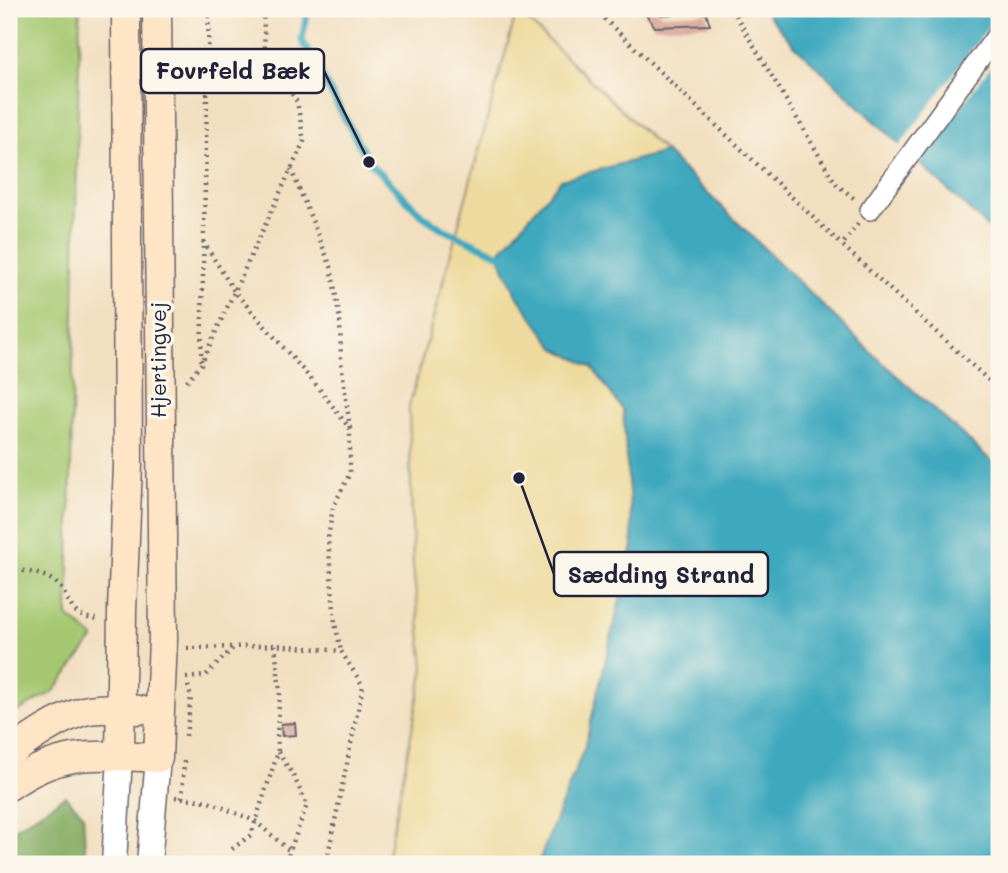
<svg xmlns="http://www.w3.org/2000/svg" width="1008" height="873" font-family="Mali,sans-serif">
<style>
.green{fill:#a5c76f;stroke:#647455;stroke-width:2}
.forest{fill:#84ac62;stroke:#53674e;stroke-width:2}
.sand{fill:#eeda9e;stroke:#887e6c;stroke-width:2}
.water{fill:#3ea8be;stroke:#30657c;stroke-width:2}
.pier{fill:#f2dfc0}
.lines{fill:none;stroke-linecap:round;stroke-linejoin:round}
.stream{stroke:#3ea8be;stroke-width:7}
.building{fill:#d7a39a}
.minor-casing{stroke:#6b646a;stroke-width:22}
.tertiary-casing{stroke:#6b646a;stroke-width:27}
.secondary-casing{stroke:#6b646a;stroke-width:31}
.path{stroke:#6b646a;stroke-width:4.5;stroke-dasharray:2 5;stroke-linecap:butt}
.minor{stroke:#fff;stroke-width:19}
.tertiary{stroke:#fff;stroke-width:24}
.secondary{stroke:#fde5c5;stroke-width:28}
.labels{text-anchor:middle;stroke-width:7;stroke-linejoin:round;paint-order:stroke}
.street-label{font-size:21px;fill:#22223b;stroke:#fbf7ec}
.leader{fill:none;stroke:#22223b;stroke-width:2.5}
.callout-dot{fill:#22223b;stroke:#fbf7ec;stroke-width:2.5}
.callout{fill:#fbf7ec;stroke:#22223b;stroke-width:2.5}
.callout-label{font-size:23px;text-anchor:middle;font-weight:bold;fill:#22223b}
</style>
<rect width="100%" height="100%" fill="#fbf7ec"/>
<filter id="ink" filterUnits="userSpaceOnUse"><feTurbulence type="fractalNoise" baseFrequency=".0143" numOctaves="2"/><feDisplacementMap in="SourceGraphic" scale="14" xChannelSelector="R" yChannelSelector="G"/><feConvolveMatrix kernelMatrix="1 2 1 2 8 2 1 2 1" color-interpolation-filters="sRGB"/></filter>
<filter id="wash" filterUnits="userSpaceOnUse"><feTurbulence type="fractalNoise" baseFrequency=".00686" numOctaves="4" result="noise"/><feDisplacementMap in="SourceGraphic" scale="28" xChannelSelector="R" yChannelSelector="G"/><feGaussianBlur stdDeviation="1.57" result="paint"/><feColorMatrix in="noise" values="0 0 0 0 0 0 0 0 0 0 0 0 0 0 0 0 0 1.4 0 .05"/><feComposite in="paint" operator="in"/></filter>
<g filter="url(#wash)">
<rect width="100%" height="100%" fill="#f2dfc0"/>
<!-- green -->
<path class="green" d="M9 9H80L68 616 94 638 54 691 9 716Z"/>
<!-- forest -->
<path class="forest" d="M65 796 83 814 86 864H9V833Z"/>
<!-- sand -->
<path class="sand" d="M517 10 665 152 561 180 555 348 592 367 623 410 633 546 585 746 538 864H386L424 668 413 567 409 407Z"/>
<!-- water -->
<g class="water">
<path d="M763 9H999V238L793 44Z"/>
<path d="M665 152 874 355 999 468V864H538L585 746 633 546 623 410 592 367 555 348 517 296 498 254 561 180Z"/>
</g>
<!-- pier -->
<path class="pier" d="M999 13V55L917 166 898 148Z"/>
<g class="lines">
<!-- stream -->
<path class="stream" d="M308 9 302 40 369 162 423 216 443 229 498 254"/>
</g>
<g id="blocks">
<!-- building -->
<g class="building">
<path d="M642 9H657L661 15 706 13 710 25 655 27Z"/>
<path d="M295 723 296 735 282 736 281 724Z"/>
</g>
</g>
</g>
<g filter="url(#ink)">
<use href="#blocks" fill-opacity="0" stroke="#6b646a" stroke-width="2"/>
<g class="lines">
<defs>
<path id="minor" d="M870 210 999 32"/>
<g id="tertiary">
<path d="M114 864 120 756"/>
<path d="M149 864 158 758"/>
</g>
<g id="secondary">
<path d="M9 754C32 737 56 720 84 711 102 707 121 709 139 710"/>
<path d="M120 756 122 610 128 465 126 9"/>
<path d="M9 786C62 749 96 755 158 758L163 639 157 9"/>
</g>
</defs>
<!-- minor casing -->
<use href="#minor" class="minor-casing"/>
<!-- tertiary casing -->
<use href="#tertiary" class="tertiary-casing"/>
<!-- secondary casing -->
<use href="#secondary" class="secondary-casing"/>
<!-- path -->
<g class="path">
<path d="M594 9 842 245"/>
<path d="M732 9 836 184 855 199"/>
<path d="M291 169 331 267 340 320 341 362 350 428"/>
<path d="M858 224 842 245 999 390"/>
<path d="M203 241 234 291 318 387 350 429V473L333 507 328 539 335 623 341 651"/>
<path d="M201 361 209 9"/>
<path d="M187 381 201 364 304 141 297 102 265 51 263 9"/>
<path d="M9 569C23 571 40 572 52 580 74 595 64 619 100 619"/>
<path d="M187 648 234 647"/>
<path d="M186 678 205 676 234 647 275 645 341 651 363 686 326 864"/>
<path d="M186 736 191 697 187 682"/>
<path d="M278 752 293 775 307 805 285 864"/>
<path d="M175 797 207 801 255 821 290 851"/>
<path d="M182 798 184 760"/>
<path d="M232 849 251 835 278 752 277 733 280 692 275 645"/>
</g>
<!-- minor -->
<use href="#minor" class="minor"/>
<!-- tertiary -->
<use href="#tertiary" class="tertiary"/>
<!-- secondary -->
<use href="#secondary" class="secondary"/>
</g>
</g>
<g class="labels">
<!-- street labels -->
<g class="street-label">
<text transform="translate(159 360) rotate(-90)" y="7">Hjertingvej</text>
</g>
</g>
<!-- callouts -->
<path class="leader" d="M369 162L324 71M519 478L554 574"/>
<g class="callout-dot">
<circle cx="369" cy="162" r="7"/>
<circle cx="519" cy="478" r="7"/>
</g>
<g class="callout">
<rect x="141" y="49" width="183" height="44" rx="7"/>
<rect x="554" y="552" width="214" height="44" rx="7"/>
</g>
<g class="callout-label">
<text x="233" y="79">Fovrfeld Bæk</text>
<text x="661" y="583">Sædding Strand</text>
</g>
<!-- margin -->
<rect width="1008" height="873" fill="none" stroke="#fbf7ec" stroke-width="35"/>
</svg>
